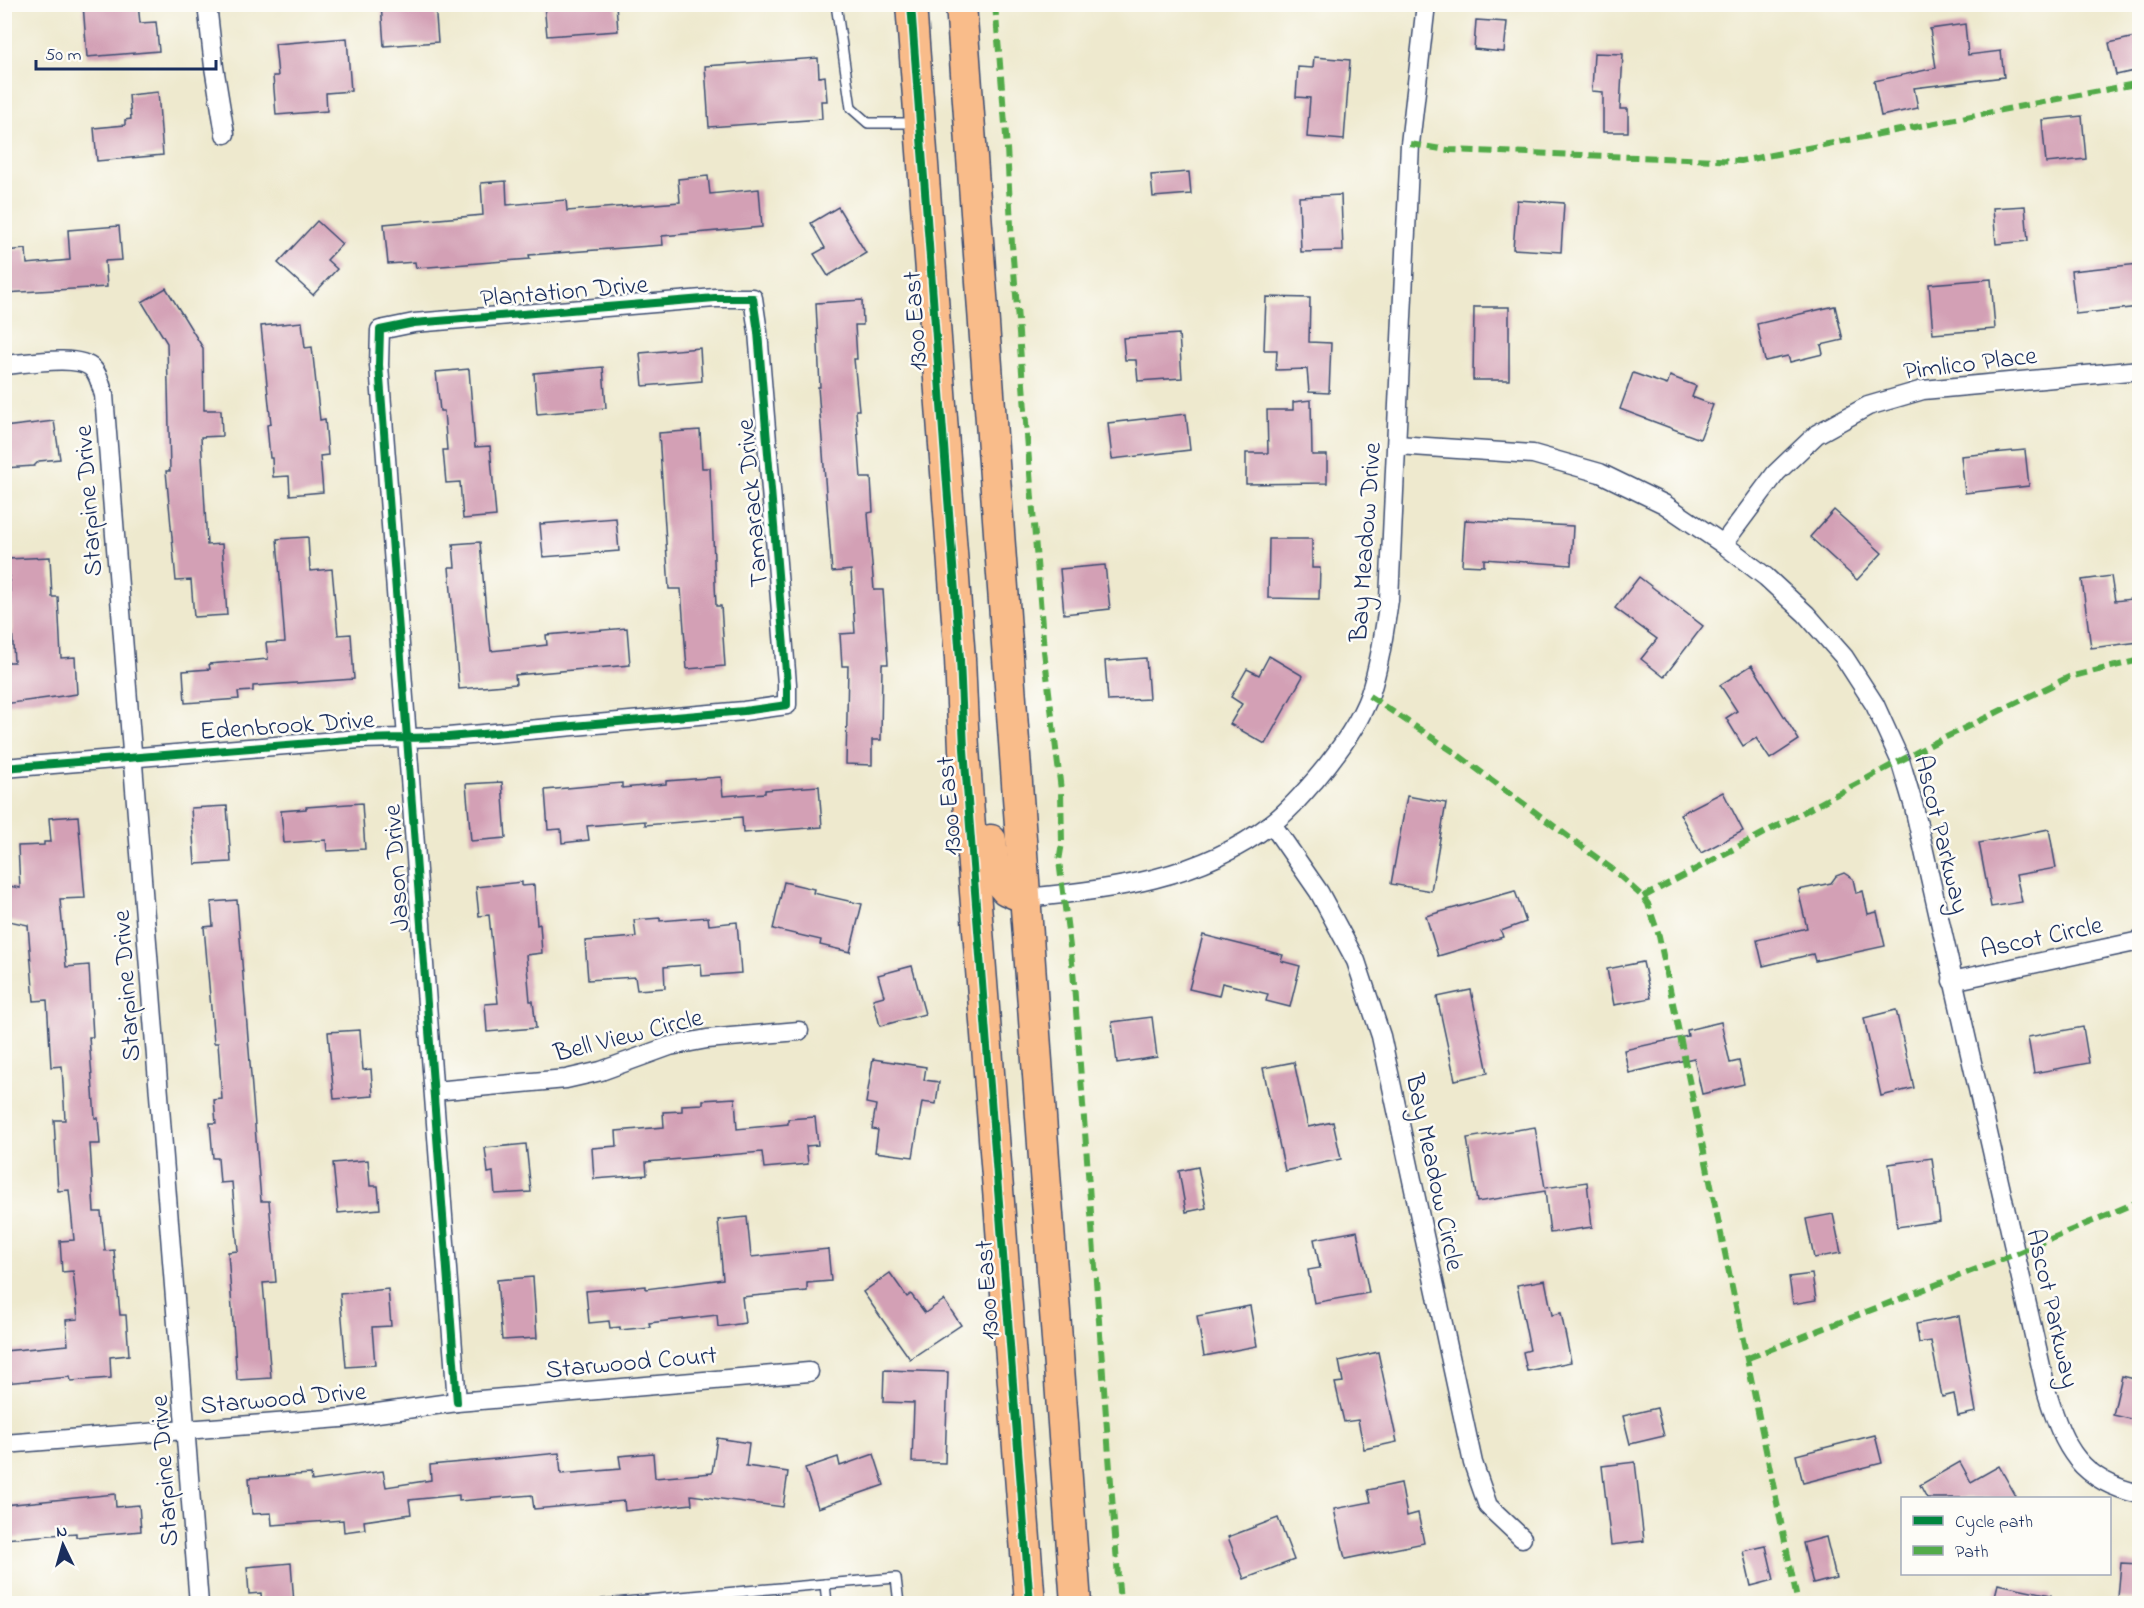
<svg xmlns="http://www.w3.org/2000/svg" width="2144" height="1608" font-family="'Indie Flower',sans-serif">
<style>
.building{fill:#d3a0b5}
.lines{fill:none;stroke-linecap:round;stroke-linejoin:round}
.service-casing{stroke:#3b4b6f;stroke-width:12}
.minor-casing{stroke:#3b4b6f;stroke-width:21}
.primary-casing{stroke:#3b4b6f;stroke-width:33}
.service{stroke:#fff;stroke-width:9}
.minor{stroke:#fff;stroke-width:18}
.primary{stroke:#f9bc8a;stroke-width:30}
.quiet{stroke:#52ab49;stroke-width:6;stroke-dasharray:12 6;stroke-linecap:butt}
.cycleway-casing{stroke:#fdfcf7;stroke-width:11}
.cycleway{stroke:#00873e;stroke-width:8}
.labels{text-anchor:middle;stroke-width:5;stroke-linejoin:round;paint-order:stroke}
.street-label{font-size:26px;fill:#1b2f5e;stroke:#fdfcf7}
</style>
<rect width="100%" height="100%" fill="#fdfcf7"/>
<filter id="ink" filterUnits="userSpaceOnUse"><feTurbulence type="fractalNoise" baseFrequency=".0167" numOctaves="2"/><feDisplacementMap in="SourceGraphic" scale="12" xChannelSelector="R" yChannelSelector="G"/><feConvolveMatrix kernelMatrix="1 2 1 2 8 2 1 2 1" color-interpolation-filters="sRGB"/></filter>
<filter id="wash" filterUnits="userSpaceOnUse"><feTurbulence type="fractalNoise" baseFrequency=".008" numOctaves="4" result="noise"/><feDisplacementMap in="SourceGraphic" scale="24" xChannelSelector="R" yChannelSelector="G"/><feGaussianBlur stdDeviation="1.35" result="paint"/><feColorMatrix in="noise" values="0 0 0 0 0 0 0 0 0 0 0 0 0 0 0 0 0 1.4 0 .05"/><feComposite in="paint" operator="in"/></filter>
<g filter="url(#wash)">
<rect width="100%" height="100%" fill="#eee9ce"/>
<g id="blocks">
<!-- building -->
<g class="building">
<path d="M83 4H138L140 23 156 22 159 51 87 57Z"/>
<path d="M381 4H435L438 42 384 46Z"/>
<path d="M544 4H616L618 31 547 36Z"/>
<path d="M1476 20 1507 22 1504 52 1474 49Z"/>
<path d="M1965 24 1968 55 2001 51 2004 77 1914 88 1918 108 1881 116 1874 81 1936 68 1930 29Z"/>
<path d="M2139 36V70L2116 75 2109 43Z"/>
<path d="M347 38 351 91 326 93 327 111 276 115 273 76H278L275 44Z"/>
<path d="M1594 53 1623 54 1620 109H1628V132H1603V92L1592 91Z"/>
<path d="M1314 57 1350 60 1344 140 1307 137 1310 98 1296 97 1298 67 1313 68Z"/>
<path d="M818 58 819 77 825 76 827 101H821L822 119 709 127 705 66Z"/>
<path d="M158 92 163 155 97 161 94 128 125 125V120L131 119 129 95Z"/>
<path d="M2082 116 2086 159 2046 163 2042 120Z"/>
<path d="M1189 172 1191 194 1153 197 1151 175Z"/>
<path d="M708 176 710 194 759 189 762 227 662 236 663 245 529 255 530 259 416 268 415 262 388 264 384 224 483 215 481 183 506 181 507 205 566 200 567 211 680 202 678 179Z"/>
<path d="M1341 195 1343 251 1301 252 1299 197Z"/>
<path d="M1517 200 1564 203 1561 252 1513 249Z"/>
<path d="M2025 206 2028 241 1996 244 1993 208Z"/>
<path d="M838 207 866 253 828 276 814 254 825 248 811 223Z"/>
<path d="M317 221 342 244 327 260 337 269 313 295 278 263Z"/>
<path d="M119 226 122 260 105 261 107 287 4 293V251L26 249 27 264 70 260 68 230Z"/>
<path d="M2139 264V307L2076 314 2071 271Z"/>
<path d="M1991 279 1995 329 1933 334 1929 284Z"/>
<path d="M166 288 203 348 204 410H221L222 436 201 437 207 545 222 544 227 615 194 617 191 580 176 581 166 471H170L167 343 142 302Z"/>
<path d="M1266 297 1310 298 1309 342 1331 343 1329 393 1309 392 1307 369 1276 370 1277 350H1264Z"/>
<path d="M862 300 863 325H855L857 359H854L859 410H856L861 478H871L873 512 868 513 874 590H883L888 664H882L881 740H872V765L846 764 848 666H842L840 634 855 633 851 570 832 572 818 387H820L816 303Z"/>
<path d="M1835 306 1843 340 1821 345 1823 354 1790 362 1788 356 1765 361 1757 324Z"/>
<path d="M1474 307H1509V380H1473Z"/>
<path d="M302 322 305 348 312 347 320 420 325 419 328 455 320 456 323 492 290 495 289 476 273 477 272 458H270L267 425 271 424 261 326Z"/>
<path d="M1179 334 1182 378 1138 381 1136 360H1125L1123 338Z"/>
<path d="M700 348 702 381 643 386 640 353Z"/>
<path d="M603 367 606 408 537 414 534 373Z"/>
<path d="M469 369 475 447 490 446 496 516 463 519 460 482 446 483 443 450H447L444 411H440L436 372Z"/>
<path d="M1633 373 1667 385 1670 376 1696 386 1692 397 1713 405 1700 439 1620 409Z"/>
<path d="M1311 400 1312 455H1327V483L1246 484V453H1268L1267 410H1293V402Z"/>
<path d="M1186 414 1190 450 1112 459 1108 423Z"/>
<path d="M54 421 60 459 39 461 34 466 4 468V427Z"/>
<path d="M700 430 702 468H710L716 606H721L725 666 687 669 681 589H669L659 433Z"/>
<path d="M2025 450 2029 486 1965 493 1961 456Z"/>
<path d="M1834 510 1882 553 1857 580 1810 537Z"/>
<path d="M616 518 619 551 543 557 540 524Z"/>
<path d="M1465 520 1573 526 1571 565 1484 559V566L1462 565Z"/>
<path d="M308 537 310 571 332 569 338 635 351 634 354 679 253 686V691L238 692 239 699 185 703 183 671 210 669 209 664 268 659 266 643 285 642 277 539Z"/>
<path d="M1269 539H1312V568H1320L1319 599 1268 598Z"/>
<path d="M480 542 487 623H488L491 651 547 645 546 635 627 628 630 665 515 675 516 684 459 689 449 567H455L453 544Z"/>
<path d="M50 557 52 597H58L61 658 75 657 77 694 4 704V662H14L8 559Z"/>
<path d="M1105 565 1110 609 1064 614 1060 569Z"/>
<path d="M2111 576 2115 601 2139 598V642L2091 648 2082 580Z"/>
<path d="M1639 577 1703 626 1664 677 1641 659 1657 639 1615 608Z"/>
<path d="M1269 656 1303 676 1265 744 1230 724 1242 704 1231 697 1247 669 1259 675Z"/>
<path d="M1146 658 1149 699 1108 701 1105 661Z"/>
<path d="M1752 665 1799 740 1770 759 1756 738 1743 746 1726 718 1737 711 1720 685Z"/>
<path d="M721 777 723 796 765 793V790L819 786 822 827 743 833 742 817 645 825V821L587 826 589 840 562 843 561 829 548 830 545 790 622 783V788L666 784V781Z"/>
<path d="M502 782 506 838 471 841 466 784Z"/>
<path d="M1723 792 1743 831 1701 853 1680 814Z"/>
<path d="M1407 796 1446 803 1431 891 1391 884Z"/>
<path d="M362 803 365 849 327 851 326 840 284 843 281 811 306 809V807Z"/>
<path d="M227 806 231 862 195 864 191 808Z"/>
<path d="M78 816 85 898 60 899 66 967 89 965 93 1037H89L95 1118H98L100 1144H90L94 1212H101L105 1251 114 1250 120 1315H126L129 1355 110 1357 111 1378 71 1381 70 1377 4 1383V1351L68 1345 66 1320 78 1319 73 1271 62 1272 60 1241 74 1240 69 1190 58 1191 54 1120H65L62 1066 51 1067 47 1000 34 1001 28 925 4 920V885L20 888 18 846 44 845V842H51L49 818Z"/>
<path d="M2049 829 2056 868 2016 875 2022 902 1991 907 1979 843Z"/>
<path d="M1844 873 1853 879 1856 893 1863 891 1868 914 1877 912 1885 946 1815 961 1813 954 1763 966 1757 940 1807 928 1798 890 1831 883 1836 876Z"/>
<path d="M522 882V886L534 885 537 925 540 924 542 953 526 955 530 1001H533L536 1028 487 1032 485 1004 498 1003 489 915 479 916 476 887Z"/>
<path d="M784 882 814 889 813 893 862 904 850 952 820 945 821 940 773 929Z"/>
<path d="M1515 891 1526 922 1501 931 1503 937 1438 956 1426 916Z"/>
<path d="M237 900 261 1201H269L276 1282 263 1283 271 1378 237 1380 228 1252 238 1251 232 1182 220 1183 218 1158H213L210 1123H216L214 1100 222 1099 218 1043H214L204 927 213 926 211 902Z"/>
<path d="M708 917 709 925 737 922 741 973 702 976 701 964 664 967 665 988 637 990 635 977 588 980 585 941 636 937 634 920 660 918V921Z"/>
<path d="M1203 935 1283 955 1281 961 1300 966 1290 1007 1266 1001 1268 994 1222 983 1219 996 1189 989Z"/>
<path d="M1643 962 1651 998 1614 1005 1607 969Z"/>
<path d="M912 966 925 1014 880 1026 873 999 884 996 878 975Z"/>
<path d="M1471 990 1488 1073 1455 1080 1437 997Z"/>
<path d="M1896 1010 1914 1088 1881 1096 1864 1018Z"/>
<path d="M1152 1017 1157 1057 1117 1063 1112 1022Z"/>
<path d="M1721 1022 1730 1063 1739 1061 1744 1084 1702 1094 1694 1058 1629 1073 1624 1050 1688 1036 1687 1030Z"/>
<path d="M2083 1027 2089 1063 2034 1073 2028 1037Z"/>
<path d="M360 1030 363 1070 371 1069 373 1096 334 1099 328 1032Z"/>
<path d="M873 1059 926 1067 924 1080 939 1082 936 1104 922 1102 913 1157 875 1152 878 1130 872 1129 876 1105 866 1103Z"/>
<path d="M1294 1062 1308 1127 1333 1122 1341 1159 1285 1171 1263 1068Z"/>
<path d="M735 1098 737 1129 788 1124V1119L815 1117 818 1145 806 1146 808 1164 764 1168 762 1152 646 1162 647 1175 594 1179 592 1148 617 1146 616 1131 664 1127 663 1112 682 1111V1105L703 1104V1100Z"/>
<path d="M1535 1127 1545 1188 1587 1182 1592 1227 1550 1233 1545 1191 1477 1202 1467 1138Z"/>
<path d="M526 1144 531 1192 495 1194 493 1172 488 1173 485 1148Z"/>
<path d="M1932 1158 1940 1221 1897 1227 1889 1164Z"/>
<path d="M368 1160 370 1186H378L380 1209 338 1213 333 1163Z"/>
<path d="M1198 1167 1206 1208 1186 1212 1179 1171Z"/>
<path d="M1833 1214 1841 1253 1814 1258 1806 1219Z"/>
<path d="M747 1217 751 1257 828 1249 831 1281 807 1283V1291L742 1297 745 1323 718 1327 717 1315 649 1323 650 1327 620 1330V1327L610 1328 609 1321 589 1323 586 1291 646 1286V1289L723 1279 718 1220Z"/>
<path d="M1357 1231 1369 1293 1314 1303 1308 1270 1320 1268 1314 1239Z"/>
<path d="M890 1273 907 1297 911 1294 925 1313 944 1300 961 1325 910 1359 863 1292Z"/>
<path d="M1812 1274 1816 1300 1793 1304 1789 1277Z"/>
<path d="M533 1277 537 1338 502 1340 497 1280Z"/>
<path d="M1545 1280 1552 1315 1561 1313 1571 1362 1527 1371 1523 1352 1530 1350 1517 1285Z"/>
<path d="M388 1289 391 1326 372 1327 375 1365 346 1367 340 1294Z"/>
<path d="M1250 1306 1257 1346 1204 1356 1197 1316Z"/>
<path d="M1959 1316 1976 1412 1958 1416 1954 1394 1942 1397 1931 1341 1919 1343 1916 1324Z"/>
<path d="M1378 1352 1397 1442 1364 1449 1358 1420 1344 1422 1335 1383 1343 1382 1339 1361Z"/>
<path d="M884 1370 948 1372 945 1463 912 1462 914 1403 883 1402Z"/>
<path d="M2122 1376 2139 1380V1421L2113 1415Z"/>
<path d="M1657 1408 1664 1436 1630 1444 1623 1416Z"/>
<path d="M1875 1435 1882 1463 1803 1483 1796 1455Z"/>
<path d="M717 1438 749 1443 746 1466 788 1472 783 1507 691 1495 692 1504 625 1511 624 1501 534 1509 532 1495 459 1501V1495L409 1500 411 1514 364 1521 365 1529 344 1532 343 1520 272 1525 271 1513 252 1514 249 1478 311 1474 312 1481 383 1471 386 1487 431 1480 430 1465 559 1453 561 1474 621 1469 619 1456 653 1453 655 1478 712 1473Z"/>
<path d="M874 1454 884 1485 818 1508 805 1468 838 1457 840 1466Z"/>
<path d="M1635 1462 1644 1541 1611 1545 1602 1466Z"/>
<path d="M1960 1462 1971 1482 1999 1466 2017 1498H1927L1920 1485Z"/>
<path d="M1401 1483 1407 1516 1418 1513 1424 1543 1345 1559 1334 1509 1371 1502 1368 1490Z"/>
<path d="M115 1494 116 1507 139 1505 141 1531 76 1537V1533L4 1539V1505Z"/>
<path d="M1278 1518 1294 1560 1244 1579 1228 1537Z"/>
<path d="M1826 1537 1836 1578 1813 1584 1803 1543Z"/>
<path d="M1766 1546 1774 1580 1751 1586 1743 1551Z"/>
<path d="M291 1563 294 1604H262L261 1593 249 1594 247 1567Z"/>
<path d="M2121 1563 2139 1564V1600L2118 1598Z"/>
<path d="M1998 1584 2051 1595 2050 1604H1993Z"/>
</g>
</g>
</g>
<g filter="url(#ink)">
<use href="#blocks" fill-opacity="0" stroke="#3b4b6f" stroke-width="1.5"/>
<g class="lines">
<defs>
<g id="service">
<path d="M836 4 851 108 868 123H915"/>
<path d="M603 1604 825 1584"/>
<path d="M827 1604 825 1584 896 1578 899 1604"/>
</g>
<g id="minor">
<path d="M207 4 214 67 225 134"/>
<path d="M4 365C24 364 79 353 93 369 99 375 101 386 104 395L199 1604"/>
<path d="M1397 445 1533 454 1600 473 1664 504 1723 544 1766 577 1806 614 1844 657 1875 705 1900 760 1914 807 2047 1393C2064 1448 2080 1481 2140 1494"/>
<path d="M1723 544 1776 473 1817 434 1868 406 1923 390 2140 370"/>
<path d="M4 768 360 739 448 737 744 711 787 705V684L758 332 753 298H715L414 323 380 330 379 365 407 738 409 765 457 1402"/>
<path d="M1272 824 1319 892 1356 961 1381 1036 1473 1463 1488 1506 1522 1538"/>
<path d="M1025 898C1111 890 1201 879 1271 824 1288 812 1303 794 1316 779 1337 754 1359 725 1370 694 1380 663 1384 632 1389 600L1410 144 1426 4"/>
<path d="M1952 981 2140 941"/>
<path d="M434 1091 566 1079 601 1071 670 1046 707 1039 799 1031"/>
<path d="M4 1444 341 1418 457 1402 809 1372"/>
</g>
<g id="primary">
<path d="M911 4 960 659 964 749 1030 1604"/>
<path d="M961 4 1076 1604"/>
<path d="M991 840 995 877 1006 890 1025 898"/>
</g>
</defs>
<!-- service casing -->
<use href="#service" class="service-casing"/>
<!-- minor casing -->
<use href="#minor" class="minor-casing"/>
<!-- primary casing -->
<use href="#primary" class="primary-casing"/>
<!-- service -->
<use href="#service" class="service"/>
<!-- minor -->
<use href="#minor" class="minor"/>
<!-- primary -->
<use href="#primary" class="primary"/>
<!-- quiet -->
<g class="quiet">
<path d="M995 4 1007 148 1012 245 1044 651 1061 790 1062 843 1059 861 1073 970 1120 1604"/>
<path d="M1410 144 1448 150 1741 161 2140 83"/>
<path d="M1369 696 1454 752 1612 869 1643 897 1648 904 1659 936 1798 1604"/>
<path d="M1643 897 1930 745 2069 677 2140 660"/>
<path d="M1748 1358 2015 1254 2140 1201"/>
</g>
<defs>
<g id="cycleway">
<path d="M911 4 960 659 964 749 1030 1604"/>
<path d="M4 768 360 739 448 737 744 711 787 705V684L758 332 753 298H715L414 323 380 330 379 365 407 738 409 765 457 1402"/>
</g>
</defs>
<!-- cycleway casing -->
<use href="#cycleway" class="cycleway-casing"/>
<!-- cycleway -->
<use href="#cycleway" class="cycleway"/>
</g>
</g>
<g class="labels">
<!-- street labels -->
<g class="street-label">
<text transform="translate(564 290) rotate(-5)" y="9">Plantation Drive</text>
<text transform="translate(914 321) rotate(-94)" y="9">1300 East</text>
<text transform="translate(1970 362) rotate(-7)" y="9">Pimlico Place</text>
<text transform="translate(87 501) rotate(-94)" y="9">Starpine Drive</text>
<text transform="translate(751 503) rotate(-95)" y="9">Tamarack Drive</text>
<text transform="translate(1364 542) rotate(-86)" y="9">Bay Meadow Drive</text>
<text transform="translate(287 724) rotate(-4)" y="9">Edenbrook Drive</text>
<text transform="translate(948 806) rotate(-95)" y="9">1300 East</text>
<text transform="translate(1943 834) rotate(76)" y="9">Ascot Parkway</text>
<text transform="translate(395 868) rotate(-94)" y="9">Jason Drive</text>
<text transform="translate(2041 936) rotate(-12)" y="9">Ascot Circle</text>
<text transform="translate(125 986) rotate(-94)" y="9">Starpine Drive</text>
<text transform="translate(628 1034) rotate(-14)" y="9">Bell View Circle</text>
<text transform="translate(1436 1172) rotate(78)" y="9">Bay Meadow Circle</text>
<text transform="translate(986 1290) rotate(-94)" y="9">1300 East</text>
<text transform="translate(2054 1308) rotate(77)" y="9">Ascot Parkway</text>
<text transform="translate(631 1361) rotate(-5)" y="9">Starwood Court</text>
<text transform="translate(283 1397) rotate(-5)" y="9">Starwood Drive</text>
<text transform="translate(163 1471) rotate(-94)" y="9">Starpine Drive</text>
</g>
</g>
<!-- margin -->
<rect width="2144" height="1608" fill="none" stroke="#fdfcf7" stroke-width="24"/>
<!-- legend -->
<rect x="1901" y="1497" width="210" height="78" fill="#fdfcf7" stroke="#a3aaba" stroke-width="1.5"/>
<rect x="1913" y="1516" width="30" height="9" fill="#00873e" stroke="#a3aaba" stroke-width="1.5"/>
<text x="1955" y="1527" font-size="18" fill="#1b2f5e">Cycle path</text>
<rect x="1913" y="1546" width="30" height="9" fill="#52ab49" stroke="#a3aaba" stroke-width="1.5"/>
<text x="1955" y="1557" font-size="18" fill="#1b2f5e">Path</text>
<!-- north arrow -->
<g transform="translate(63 1545) rotate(355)" stroke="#fdfcf7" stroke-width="4.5" paint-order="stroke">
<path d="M0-4.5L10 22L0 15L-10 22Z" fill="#1b2f5e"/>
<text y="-9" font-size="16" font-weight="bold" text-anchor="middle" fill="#1b2f5e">N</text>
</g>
<!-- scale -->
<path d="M36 60v9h180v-9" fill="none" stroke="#1b2f5e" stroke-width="3"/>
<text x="45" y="60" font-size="18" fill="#1b2f5e" stroke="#fdfcf7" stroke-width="4.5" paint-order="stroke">50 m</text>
</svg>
